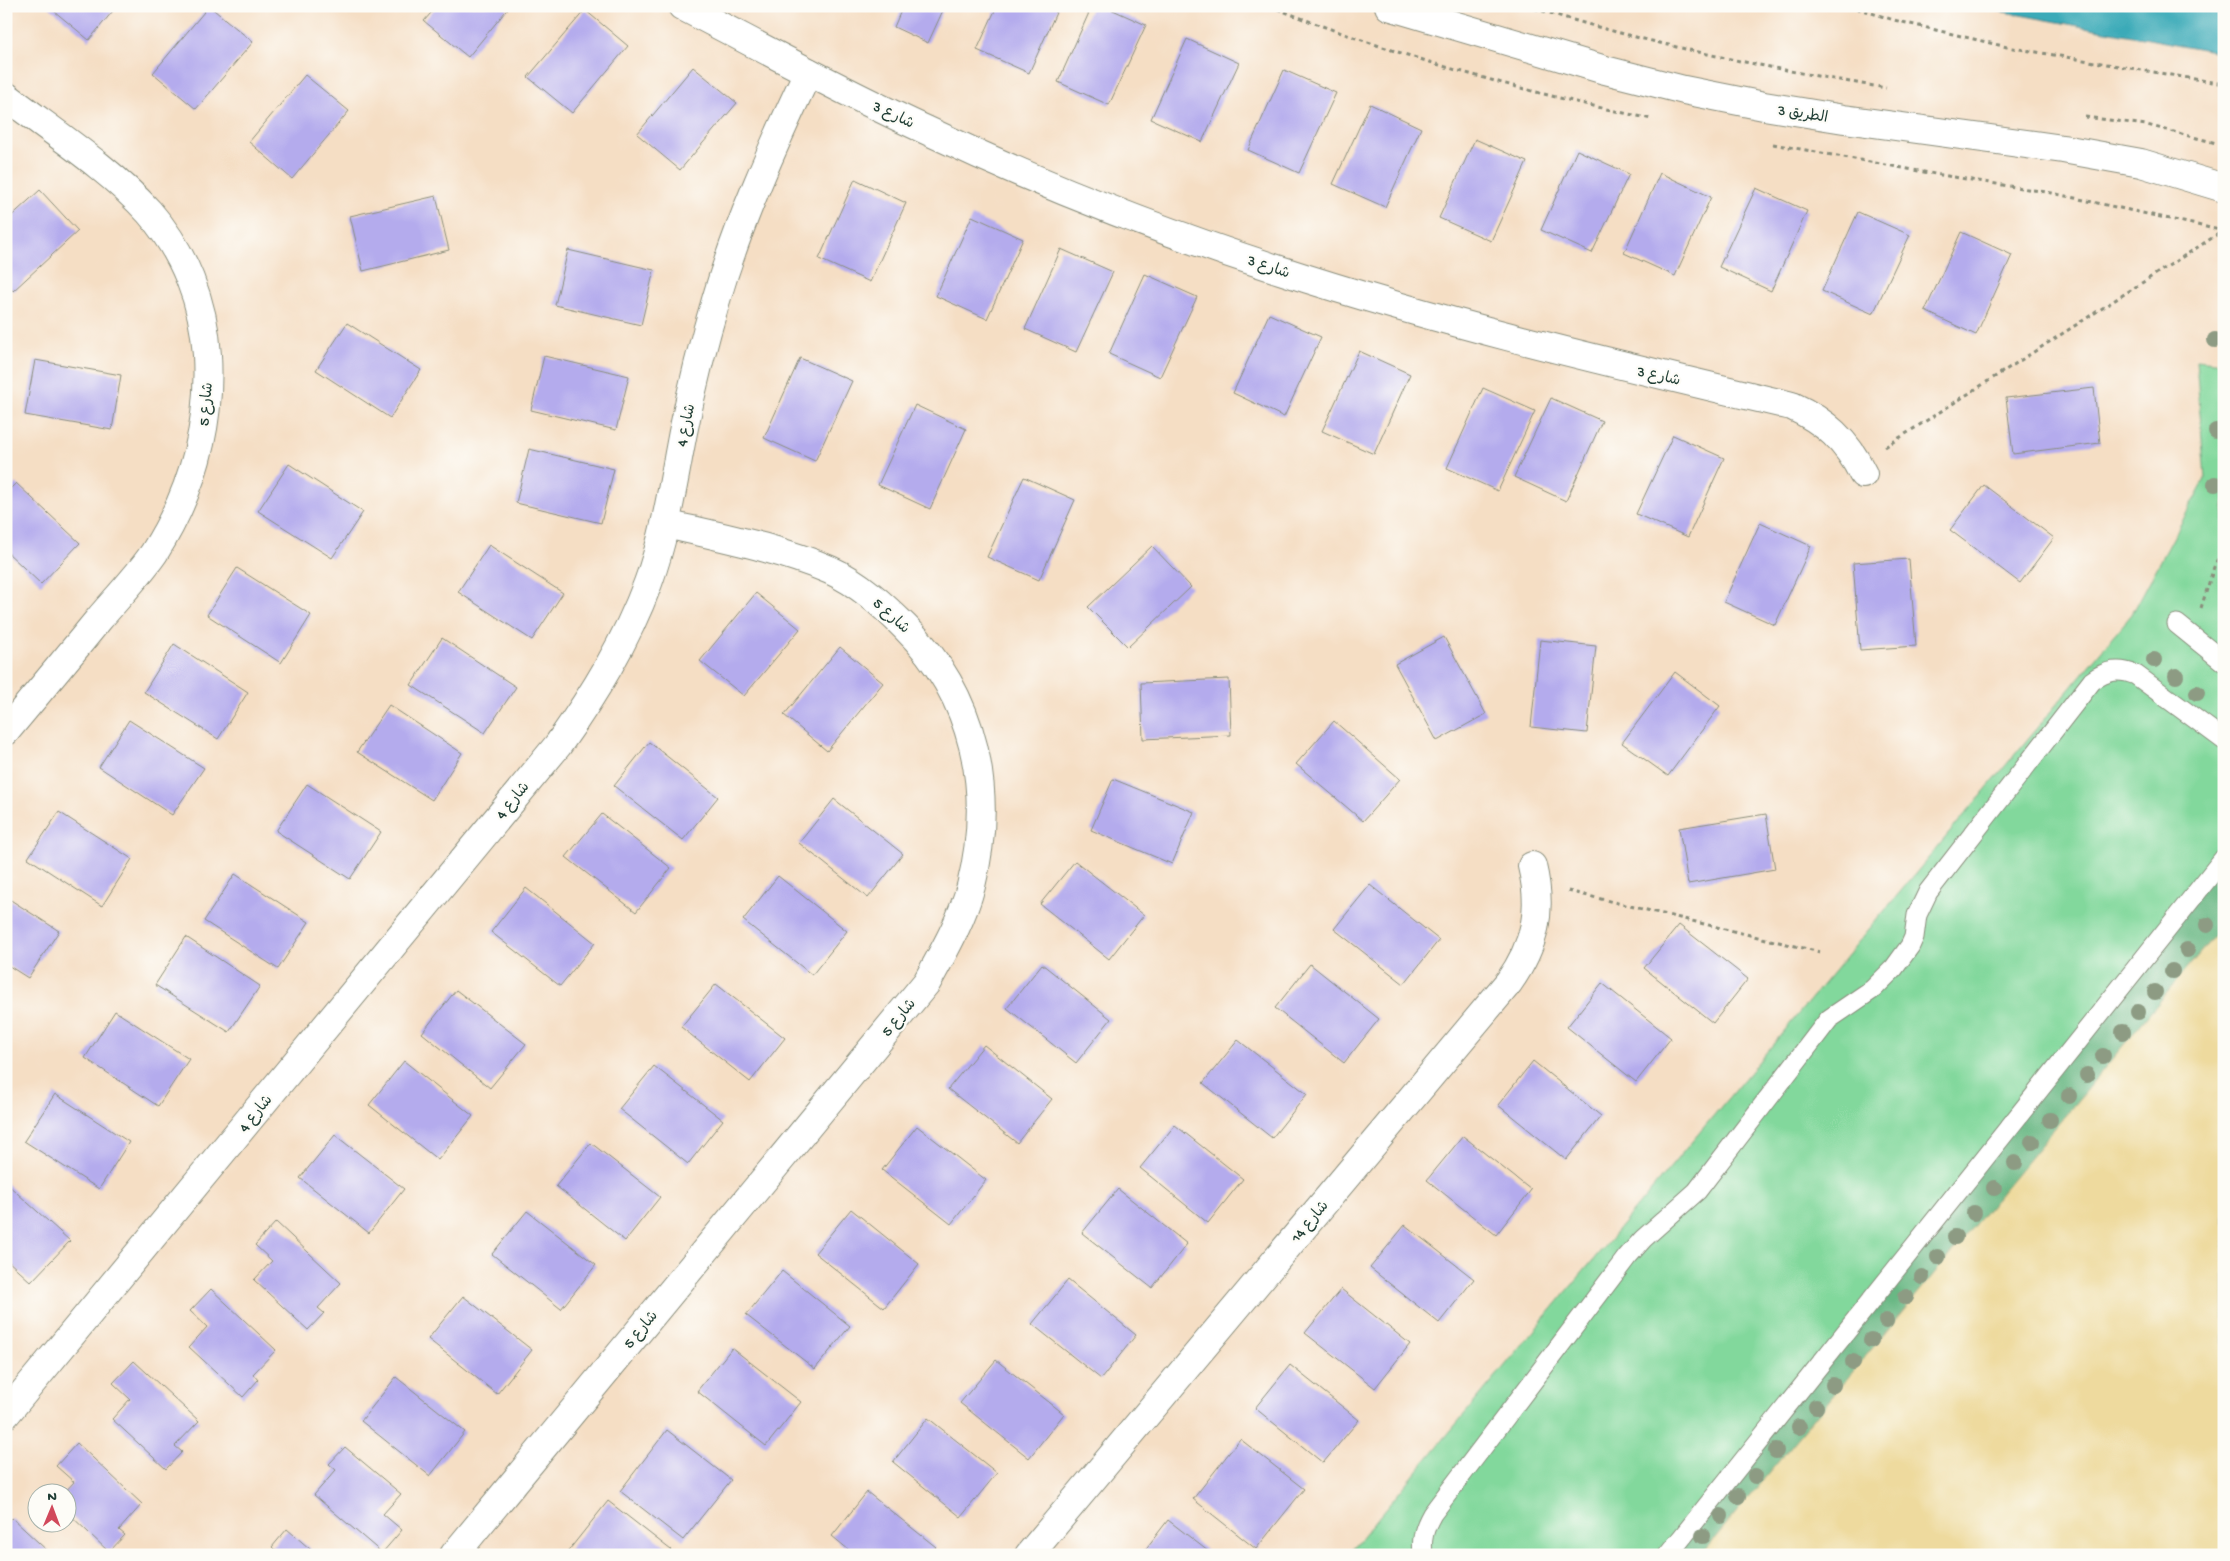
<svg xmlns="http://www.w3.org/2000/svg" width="2230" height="1561" font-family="'Gochi Hand','Playpen Sans Arabic',sans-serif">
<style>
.green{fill:#82d89c;stroke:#508a68}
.forest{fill:#69b884;stroke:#447a5c}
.sand{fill:#eeda9e;stroke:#868c69}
.water{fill:#3aaab8;stroke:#2c7476}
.building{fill:#b4abed}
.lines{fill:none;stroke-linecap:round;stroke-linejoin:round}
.service-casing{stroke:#8a8e7c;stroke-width:21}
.minor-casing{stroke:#8a8e7c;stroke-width:30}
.tertiary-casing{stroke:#8a8e7c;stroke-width:30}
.path{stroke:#8a8e7c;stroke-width:3;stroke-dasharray:4 4;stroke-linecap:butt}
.service{stroke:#fff;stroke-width:19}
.minor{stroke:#fff;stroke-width:28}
.tertiary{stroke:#fff;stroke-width:28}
.tree{fill:#8d9b83}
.labels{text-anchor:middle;stroke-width:4.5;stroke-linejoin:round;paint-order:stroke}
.street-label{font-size:15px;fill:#1f3d34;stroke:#fdfcf7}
</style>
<rect width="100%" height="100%" fill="#fdfcf7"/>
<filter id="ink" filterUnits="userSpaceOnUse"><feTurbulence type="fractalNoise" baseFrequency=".02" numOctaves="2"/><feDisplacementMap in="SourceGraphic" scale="10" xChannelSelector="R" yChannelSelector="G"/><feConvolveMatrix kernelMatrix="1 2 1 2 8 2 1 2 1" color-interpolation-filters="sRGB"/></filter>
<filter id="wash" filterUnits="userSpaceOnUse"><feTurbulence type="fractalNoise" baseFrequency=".0096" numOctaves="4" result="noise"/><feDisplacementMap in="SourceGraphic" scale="20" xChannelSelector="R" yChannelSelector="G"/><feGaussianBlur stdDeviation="1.12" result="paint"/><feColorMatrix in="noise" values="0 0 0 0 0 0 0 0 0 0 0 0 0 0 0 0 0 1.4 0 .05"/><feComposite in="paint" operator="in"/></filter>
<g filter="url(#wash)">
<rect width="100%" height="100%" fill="#f5dec4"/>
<!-- green -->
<path class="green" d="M2196 360 2224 363V924L1701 1555H1347L2132 614 2205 479Z"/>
<!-- forest -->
<path class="forest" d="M2224 858V961L1727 1555H1668Z"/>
<!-- sand -->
<path class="sand" d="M2224 924V1555H1701Z"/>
<!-- water -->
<path class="water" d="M1971 6H2224V53L1977 7Z"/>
<g id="blocks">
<!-- building -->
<g class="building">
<path d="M48 6H117L89 40Z"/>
<path d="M209 6 253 42 196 109 153 73Z"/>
<path d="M437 6H510L468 57 424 21Z"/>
<path d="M903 6H945L928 43 894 27Z"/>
<path d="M997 6H1059L1029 73 977 50Z"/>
<path d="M1092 6H1104L1146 25 1109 105 1058 82Z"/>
<path d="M585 10 628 46 572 113 528 77Z"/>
<path d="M1187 39 1239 63 1202 142 1151 119Z"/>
<path d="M693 67 737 103 680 170 637 134Z"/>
<path d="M1284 70 1336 93 1299 173 1248 150Z"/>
<path d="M305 75 349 111 292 179 249 142Z"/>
<path d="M1370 104 1421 128 1385 207 1333 184Z"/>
<path d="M1475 139 1527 162 1491 241 1439 218Z"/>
<path d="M1577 150 1629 174 1592 253 1541 230Z"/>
<path d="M1660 173 1711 197 1675 276 1624 253Z"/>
<path d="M855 179 906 203 870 282 819 259Z"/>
<path d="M1756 188 1807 211 1771 291 1719 267Z"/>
<path d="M40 190 78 231 13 291 6 283V221Z"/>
<path d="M436 196 449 250 363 271 350 216Z"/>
<path d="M1858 212 1910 235 1873 314 1822 291Z"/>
<path d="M972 216 1023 239 987 319 936 296Z"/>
<path d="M1961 232 2012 255 1976 335 1925 311Z"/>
<path d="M1061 249 1113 272 1076 352 1025 329Z"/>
<path d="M568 250 654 270 641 325 555 305Z"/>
<path d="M1145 274 1197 297 1160 377 1109 354Z"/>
<path d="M1269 314 1321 337 1284 417 1233 393Z"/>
<path d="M347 323 421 370 390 418 316 370Z"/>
<path d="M1359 351 1410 374 1374 454 1322 431Z"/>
<path d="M544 356 629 376 616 430 531 410Z"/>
<path d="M800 358 852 381 815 461 764 438Z"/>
<path d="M35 360 121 375 112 430 25 415Z"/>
<path d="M1483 388 1535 411 1498 491 1447 468Z"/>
<path d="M2094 388 2100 443 2013 454 2006 398Z"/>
<path d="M1551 398 1602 421 1566 501 1514 477Z"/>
<path d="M915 405 966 429 930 509 878 485Z"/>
<path d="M1673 435 1724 458 1688 537 1636 514Z"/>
<path d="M529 449 614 469 601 523 516 503Z"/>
<path d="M289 464 363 512 332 558 258 511Z"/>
<path d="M1024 477 1075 500 1039 580 987 557Z"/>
<path d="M16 483 80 543 41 584 6 551V493Z"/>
<path d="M1984 485 2054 538 2020 583 1950 530Z"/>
<path d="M1760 523 1811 546 1775 625 1724 602Z"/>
<path d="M489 545 563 593 532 640 458 592Z"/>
<path d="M1152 546 1191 587 1128 647 1088 607Z"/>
<path d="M1909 559 1916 646 1860 650 1853 563Z"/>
<path d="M237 568 311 615 281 663 207 615Z"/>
<path d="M756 593 800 629 744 696 700 661Z"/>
<path d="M1444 637 1486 714 1437 741 1395 664Z"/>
<path d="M442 638 516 687 485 733 411 685Z"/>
<path d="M1540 640 1596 646 1587 733 1531 727Z"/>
<path d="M174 644 248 692 218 739 144 692Z"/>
<path d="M840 647 883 683 827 751 784 715Z"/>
<path d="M1675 672 1720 706 1668 776 1622 743Z"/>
<path d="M1229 679 1231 735 1143 739 1141 683Z"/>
<path d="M389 705 462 753 432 800 357 752Z"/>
<path d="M129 720 204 768 172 815 99 767Z"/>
<path d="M1334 721 1400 779 1363 821 1296 764Z"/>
<path d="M649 742 718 797 683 840 614 786Z"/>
<path d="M1113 779 1194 812 1172 864 1091 830Z"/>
<path d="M307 784 381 832 350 879 276 831Z"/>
<path d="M834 799 903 854 868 898 799 843Z"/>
<path d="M59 812 132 859 102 906 28 858Z"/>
<path d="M602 814 671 868 636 912 566 857Z"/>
<path d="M1766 814 1775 869 1688 884 1679 828Z"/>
<path d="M1075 861 1144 915 1109 959 1040 904Z"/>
<path d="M235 874 309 922 278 969 204 921Z"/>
<path d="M778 876 847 931 812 975 743 920Z"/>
<path d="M1370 885 1439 940 1404 984 1334 929Z"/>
<path d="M526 888 595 943 560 986 491 932Z"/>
<path d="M6 897 59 931 28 978 6 964Z"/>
<path d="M1679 925 1748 979 1713 1023 1644 968Z"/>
<path d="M186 937 260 986 229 1032 155 985Z"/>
<path d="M1042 964 1111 1019 1076 1063 1007 1008Z"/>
<path d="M1310 964 1379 1019 1344 1063 1275 1008Z"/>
<path d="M1602 983 1671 1038 1636 1082 1567 1027Z"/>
<path d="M716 984 785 1038 750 1082 681 1027Z"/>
<path d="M456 990 526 1044 490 1088 422 1033Z"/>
<path d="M115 1011 189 1059 158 1106 85 1058Z"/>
<path d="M1238 1040 1307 1094 1272 1138 1203 1083Z"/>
<path d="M984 1045 1052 1099 1017 1143 948 1089Z"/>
<path d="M404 1061 473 1116 438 1160 369 1105Z"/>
<path d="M1533 1061 1601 1116 1566 1160 1498 1105Z"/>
<path d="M654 1066 723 1120 688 1164 619 1109Z"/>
<path d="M55 1094 129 1142 99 1189 24 1141Z"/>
<path d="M1175 1125 1243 1179 1208 1223 1140 1168Z"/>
<path d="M917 1126 986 1180 951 1224 882 1170Z"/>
<path d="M335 1135 404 1189 369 1233 300 1178Z"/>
<path d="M1463 1136 1531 1190 1496 1235 1427 1180Z"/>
<path d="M591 1143 660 1197 625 1241 556 1186Z"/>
<path d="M6 1183 70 1241 31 1282 6 1259Z"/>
<path d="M1118 1189 1187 1244 1152 1288 1082 1233Z"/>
<path d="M851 1209 919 1264 884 1308 815 1253Z"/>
<path d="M527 1211 596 1265 561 1309 492 1254Z"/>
<path d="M276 1222 341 1283 318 1308 324 1313 308 1330 254 1280 272 1261 255 1245Z"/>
<path d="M1405 1225 1474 1279 1439 1323 1370 1268Z"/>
<path d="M782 1271 850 1326 815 1369 746 1315Z"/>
<path d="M1068 1280 1136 1335 1101 1379 1032 1324Z"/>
<path d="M211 1289 276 1350 253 1374 258 1380 243 1397 189 1347 207 1327 190 1311Z"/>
<path d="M1341 1289 1410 1344 1375 1388 1305 1333Z"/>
<path d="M463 1296 532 1350 497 1394 428 1339Z"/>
<path d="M732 1348 801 1402 766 1446 697 1391Z"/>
<path d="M996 1360 1064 1414 1029 1458 960 1403Z"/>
<path d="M134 1361 199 1421 175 1446 182 1452 166 1469 112 1419 130 1399 113 1383Z"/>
<path d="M1290 1365 1359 1420 1323 1463 1255 1408Z"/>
<path d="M396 1377 465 1432 430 1476 361 1421Z"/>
<path d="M928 1418 997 1473 961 1517 893 1462Z"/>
<path d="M667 1430 731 1480 683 1540 620 1491Z"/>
<path d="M1240 1439 1304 1489 1256 1549 1193 1499Z"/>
<path d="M77 1443 142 1504 119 1530 125 1535 109 1552 68 1513V1494H63L74 1482 56 1466Z"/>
<path d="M345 1447 401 1494 383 1514 402 1530 382 1553 314 1495 336 1470 329 1464Z"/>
<path d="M867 1492 936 1547 929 1555H855L832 1536Z"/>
<path d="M608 1501 671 1550 667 1555H565Z"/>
<path d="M12 1518 52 1555H6V1524Z"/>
<path d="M1168 1520 1213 1555H1141Z"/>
<path d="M287 1529 317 1555H276L278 1553 272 1547Z"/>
</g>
</g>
</g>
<g filter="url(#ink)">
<use href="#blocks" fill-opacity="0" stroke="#8a8e7c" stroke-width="1"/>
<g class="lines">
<defs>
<g id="service">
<path d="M2177 624 2224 662"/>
<path d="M1423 1555C1421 1539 1424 1528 1432 1514L1627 1257 1643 1239 1697 1191 1829 1019 1873 989 1894 968 1910 946 1914 937 1917 915 1928 892 2092 681C2107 670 2119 668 2136 675L2224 740"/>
<path d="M1668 1555 2224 858"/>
</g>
<g id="minor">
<path d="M682 6C763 48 843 92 926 130 1040 184 1160 231 1280 270 1448 325 1620 365 1792 406 1825 421 1847 441 1863 474"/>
<path d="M6 96C53 132 110 169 149 212 184 252 204 303 207 355 211 426 192 493 154 553 138 576 117 598 99 619 68 657 37 694 6 731"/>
<path d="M6 1414 558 745C594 694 626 642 648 583 666 534 673 483 683 432 692 388 703 343 716 300 739 221 773 146 808 72"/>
<path d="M454 1555 927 982C944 951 962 920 971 886 995 791 975 696 905 627 883 605 859 583 830 570 778 548 721 537 666 524"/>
<path d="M1029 1555 1509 982C1535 945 1543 911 1532 866"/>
</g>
<path id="tertiary" d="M1389 6 1605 70 1684 90 1764 106 1844 119 2063 149 2141 163 2224 188"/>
</defs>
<!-- service casing -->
<use href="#service" class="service-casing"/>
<!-- minor casing -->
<use href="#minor" class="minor-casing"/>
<!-- tertiary casing -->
<use href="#tertiary" class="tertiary-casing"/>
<!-- path -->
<g class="path">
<path d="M1270 6C1393 55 1523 92 1652 119"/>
<path d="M1527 6C1643 43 1765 68 1886 88"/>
<path d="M1849 6 1894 20 2007 47 2224 84"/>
<path d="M2085 117 2147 125 2224 145"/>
<path d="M1773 144 1935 174 2052 193 2224 231"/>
<path d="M1885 447 2223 231"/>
<path d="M2201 608 2214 567 2224 545"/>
<path d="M1568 891 1820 952"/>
</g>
<!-- service -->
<use href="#service" class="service"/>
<!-- minor -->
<use href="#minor" class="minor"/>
<!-- tertiary -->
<use href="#tertiary" class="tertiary"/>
</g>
<!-- trees -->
<g class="tree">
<circle cx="2215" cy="340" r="8"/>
<circle cx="2216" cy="431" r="8"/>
<circle cx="2215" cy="484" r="8"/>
<circle cx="2154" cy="660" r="8"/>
<circle cx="2176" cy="676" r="8"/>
<circle cx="2197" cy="693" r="8"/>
<circle cx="2207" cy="925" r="8"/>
<circle cx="2187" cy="950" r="8"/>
<circle cx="2172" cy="971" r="8"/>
<circle cx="2155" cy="992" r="8"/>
<circle cx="2138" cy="1012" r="8"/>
<circle cx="2123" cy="1032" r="8"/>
<circle cx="2103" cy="1056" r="8"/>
<circle cx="2087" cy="1075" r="8"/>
<circle cx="2069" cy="1096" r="8"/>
<circle cx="2050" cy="1120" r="8"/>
<circle cx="2032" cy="1142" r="8"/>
<circle cx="2015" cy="1163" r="8"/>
<circle cx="1994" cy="1188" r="8"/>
<circle cx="1974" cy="1213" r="8"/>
<circle cx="1955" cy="1237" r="8"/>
<circle cx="1938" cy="1257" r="8"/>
<circle cx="1922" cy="1277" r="8"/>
<circle cx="1906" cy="1297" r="8"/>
<circle cx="1886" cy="1321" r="8"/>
<circle cx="1871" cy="1340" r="8"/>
<circle cx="1853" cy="1362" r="8"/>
<circle cx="1833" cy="1385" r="8"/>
<circle cx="1816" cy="1407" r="8"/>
<circle cx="1799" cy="1427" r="8"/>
<circle cx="1776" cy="1451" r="8"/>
<circle cx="1755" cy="1476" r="8"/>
<circle cx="1738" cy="1496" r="8"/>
<circle cx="1721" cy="1516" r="8"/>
<circle cx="1703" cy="1536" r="8"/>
</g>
</g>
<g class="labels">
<!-- street labels -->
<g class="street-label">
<text transform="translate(1803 113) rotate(9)" y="5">3 الطريق</text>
<text transform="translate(894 114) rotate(26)" y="5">شارع 3</text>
<text transform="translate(1269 266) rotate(19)" y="5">شارع 3</text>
<text transform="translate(1659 375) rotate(13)" y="5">شارع 3</text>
<text transform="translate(205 404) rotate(-85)" y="5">شارع 5</text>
<text transform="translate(685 425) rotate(-78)" y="5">شارع 4</text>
<text transform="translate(892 615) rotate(43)" y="5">شارع 5</text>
<text transform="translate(512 800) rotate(-51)" y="5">شارع 4</text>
<text transform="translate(898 1017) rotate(-50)" y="5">شارع 5</text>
<text transform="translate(255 1113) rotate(-51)" y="5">شارع 4</text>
<text transform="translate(1309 1221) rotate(-50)" y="5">شارع 14</text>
<text transform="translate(640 1329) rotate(-50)" y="5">شارع 5</text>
</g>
</g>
<!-- margin -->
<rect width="2230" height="1561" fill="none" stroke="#fdfcf7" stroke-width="25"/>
<!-- north arrow -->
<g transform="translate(52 1508) rotate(1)"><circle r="24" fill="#fdfcf7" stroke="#a4b0a9"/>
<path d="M0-4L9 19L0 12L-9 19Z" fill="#d1495b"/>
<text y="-8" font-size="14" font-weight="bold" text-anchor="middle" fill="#1f3d34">N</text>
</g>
</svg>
